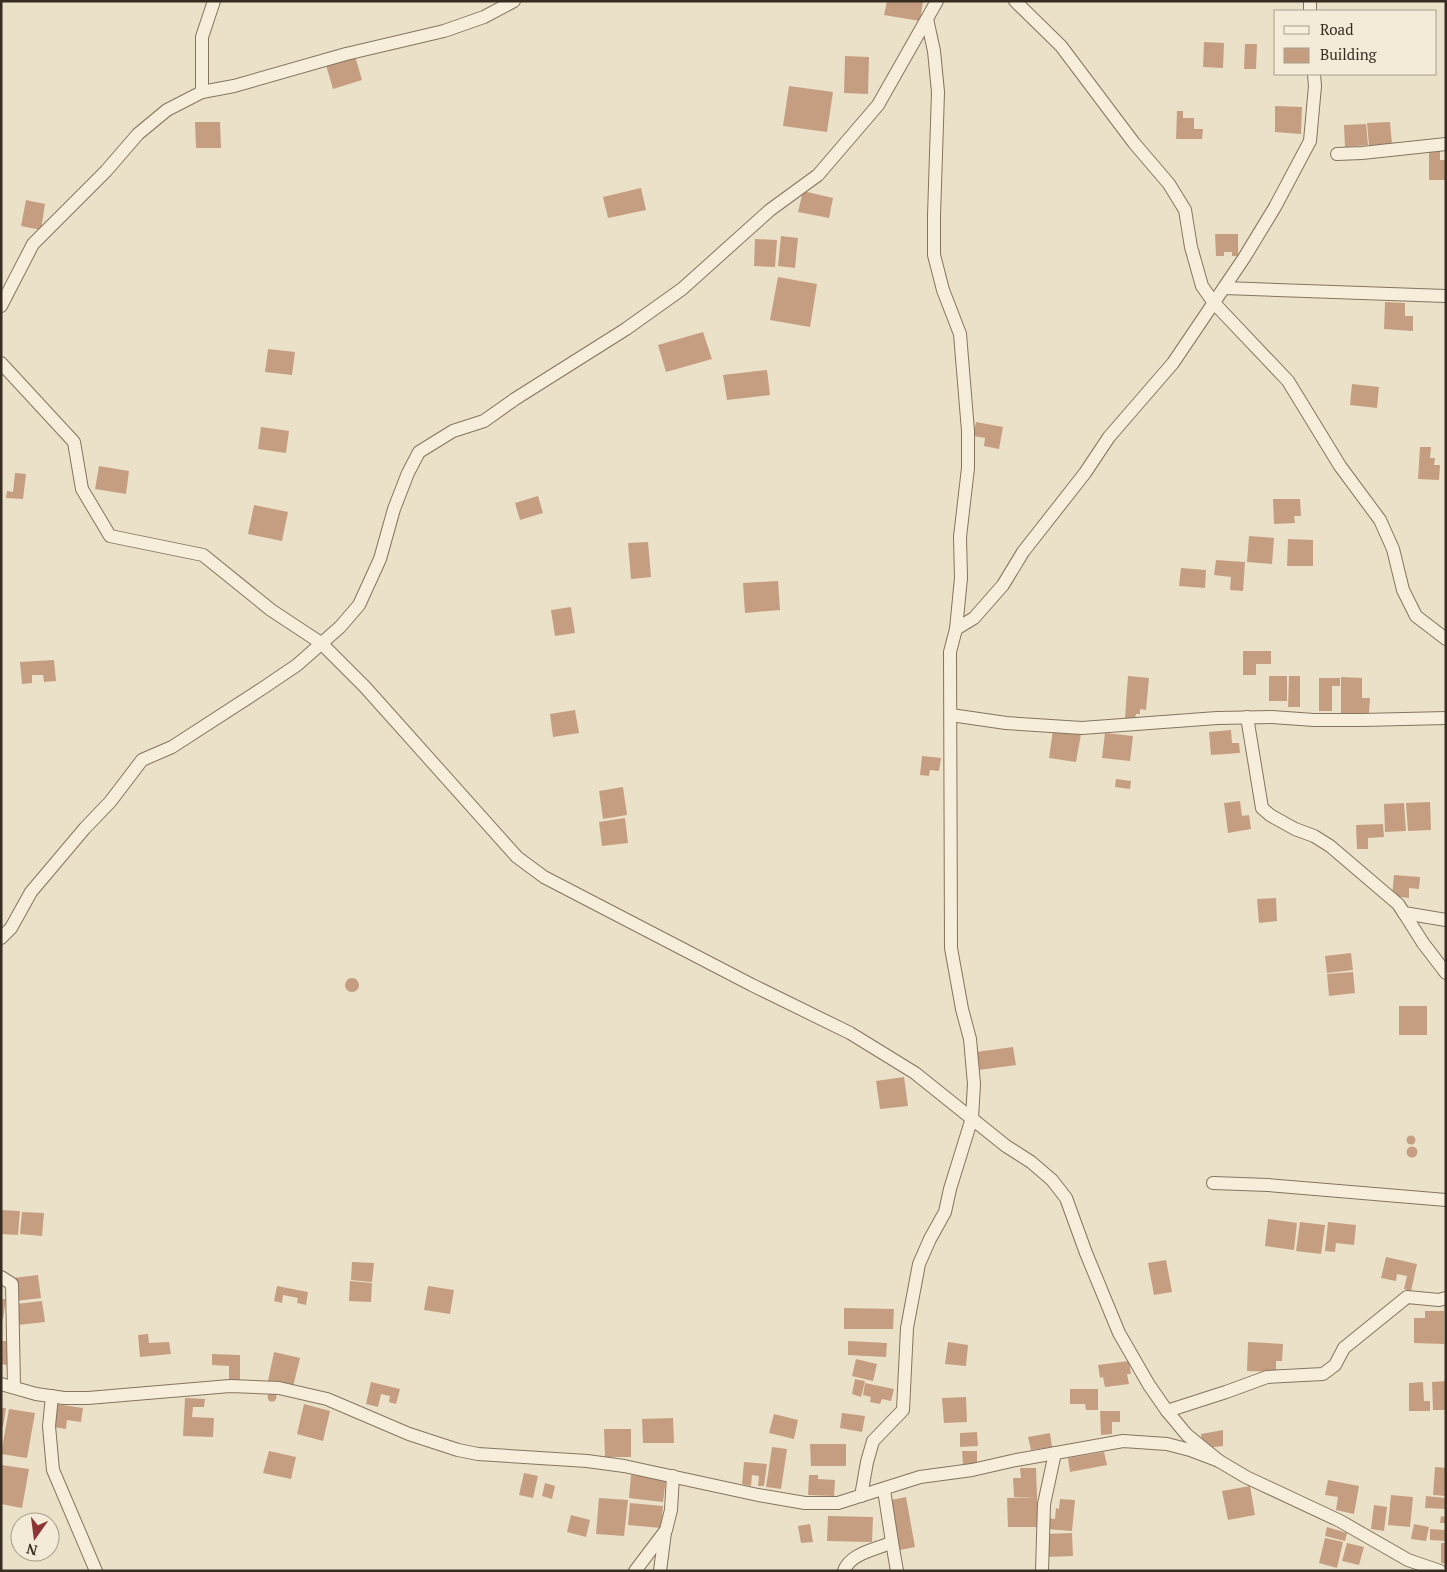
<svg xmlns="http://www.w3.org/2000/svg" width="1447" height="1572" font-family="'PT Serif',serif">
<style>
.building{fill:#c59e82}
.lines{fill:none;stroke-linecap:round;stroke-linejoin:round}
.minor-casing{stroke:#85745f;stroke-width:14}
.minor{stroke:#f6eedb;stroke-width:12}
</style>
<rect width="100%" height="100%" fill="#ebe1c8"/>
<!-- building -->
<g class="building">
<path d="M887 1H923L920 21 884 15Z"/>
<path d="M1204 42 1224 43 1223 68 1203 67Z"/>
<path d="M1245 44H1257L1256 69H1244Z"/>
<path d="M355 56 362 80 333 89 326 65Z"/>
<path d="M845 56 869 57 868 94 844 93Z"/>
<path d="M789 86 833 92 827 132 783 126Z"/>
<path d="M1275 106 1302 107 1301 134 1275 132Z"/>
<path d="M1177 111H1183V118H1194V129H1203L1202 139H1176Z"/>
<path d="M195 122H220L221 148H196Z"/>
<path d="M1390 122 1392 144 1369 145 1367 123Z"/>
<path d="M1366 124 1368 145 1345 147 1344 125Z"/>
<path d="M1429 151H1440V160H1446V180H1429Z"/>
<path d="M641 188 646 210 608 218 603 197Z"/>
<path d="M803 191 833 198 829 218 798 212Z"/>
<path d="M26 200 45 204 41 230 21 226Z"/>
<path d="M1215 234H1238V256H1232V252H1224V256H1216Z"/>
<path d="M781 236 798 238 795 268 778 266Z"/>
<path d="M755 239 777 240 775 267 754 266Z"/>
<path d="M778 277 817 284 810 327 770 320Z"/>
<path d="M1385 302 1405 303V316H1413V331L1384 329Z"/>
<path d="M703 332 712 359 666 372 658 345Z"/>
<path d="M268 349 295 352 292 375 265 372Z"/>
<path d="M767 370 770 395 727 400 723 375Z"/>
<path d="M1352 384 1379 387 1377 408 1350 405Z"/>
<path d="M976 422 1003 427 999 449 984 446 985 438 973 436Z"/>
<path d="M261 427 289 431 286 453 258 449Z"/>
<path d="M1420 447H1431L1430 458H1435L1434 465H1440L1439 480 1418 479Z"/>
<path d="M99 466 129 471 126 494 95 489Z"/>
<path d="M15 473 26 474 23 499 6 498 7 491 13 492Z"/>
<path d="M538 496 543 513 520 520 515 503Z"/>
<path d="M1273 499H1300L1301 516H1294L1295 523 1274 524Z"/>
<path d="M254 505 288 512 282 541 248 534Z"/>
<path d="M1249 536 1274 538 1272 564 1247 562Z"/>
<path d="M1288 539 1313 540V566H1287Z"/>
<path d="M648 542 651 577 631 579 628 543Z"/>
<path d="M1216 560 1245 562 1243 591 1230 590 1231 577 1214 575Z"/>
<path d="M1181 568 1206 570 1205 588 1179 586Z"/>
<path d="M778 581 780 610 745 613 743 583Z"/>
<path d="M571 607 575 633 555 636 551 610Z"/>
<path d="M1243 651H1271V664H1256V675H1243Z"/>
<path d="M54 660 56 681 44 682 43 675H32V683L22 684 20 662Z"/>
<path d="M1128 676 1149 678 1146 710 1140 709V714H1136L1135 719 1125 718Z"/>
<rect x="1269" y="676" width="18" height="25"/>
<path d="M1289 676H1300V707H1288Z"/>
<path d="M1341 677 1362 678V698H1370L1369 713H1341Z"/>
<path d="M1319 678H1340V686H1332V711H1319Z"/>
<path d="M575 710 579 733 553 737 550 714Z"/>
<path d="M1053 730 1081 734 1076 762 1049 758Z"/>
<path d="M1231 730 1232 743H1239L1240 753 1211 755 1209 732Z"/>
<path d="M1105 733 1133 736 1130 761 1102 758Z"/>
<path d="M922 756 941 758 939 771 930 770 929 776 920 775Z"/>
<path d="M1116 779 1131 781 1130 789 1115 787Z"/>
<path d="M623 787 627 815 603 819 599 791Z"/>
<path d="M1240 801 1242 816 1249 815 1251 829 1228 833 1224 803Z"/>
<path d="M1430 802 1431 830 1408 831 1406 803Z"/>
<path d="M1404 803 1406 831 1385 832 1384 804Z"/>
<path d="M625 818 628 843 602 846 599 822Z"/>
<path d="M1383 824 1384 837 1368 838V849H1357L1356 825Z"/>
<path d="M1394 875 1420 877 1419 889 1409 888V898L1392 896Z"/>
<path d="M1276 898 1277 921 1259 923 1257 899Z"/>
<path d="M1351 953 1353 970 1327 973 1325 956Z"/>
<path d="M1353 972 1355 993 1329 996 1327 974Z"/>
<circle cx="352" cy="985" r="7"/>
<rect x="1399" y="1006" width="28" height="29"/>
<path d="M1013 1047 1016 1065 979 1070 976 1052Z"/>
<path d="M904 1077 908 1106 880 1109 876 1081Z"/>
<circle cx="1411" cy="1140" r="4.5"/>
<circle cx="1412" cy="1152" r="5.5"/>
<path d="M1 1210 20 1211 18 1235 1 1234Z"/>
<path d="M22 1212 44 1213 42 1236 20 1234Z"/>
<path d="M1268 1219 1297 1223 1294 1250 1265 1246Z"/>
<path d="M1300 1222 1325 1225 1321 1254 1296 1251Z"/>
<path d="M1328 1222 1356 1225 1354 1245 1336 1243 1335 1252 1325 1251Z"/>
<path d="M1386 1257 1417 1264 1411 1291 1404 1289 1407 1276 1397 1274 1396 1281 1381 1278Z"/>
<path d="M1166 1260 1172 1292 1154 1295 1148 1263Z"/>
<path d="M352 1262 374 1263 372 1282 351 1280Z"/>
<path d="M38 1275 41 1298 16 1301 13 1278Z"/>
<path d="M350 1281 372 1283 371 1302 349 1301Z"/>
<path d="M277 1286 308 1292 306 1305 297 1303 298 1298 283 1295 282 1303 274 1301Z"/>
<path d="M428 1286 454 1290 450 1314 424 1310Z"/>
<path d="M1 1299H6L3 1319H1Z"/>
<path d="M42 1301 45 1322 18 1325 16 1304Z"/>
<path d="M844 1308 894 1309 893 1329H844Z"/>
<path d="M1425 1311H1444V1344L1414 1343V1318H1425Z"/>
<path d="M148 1334 149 1343 169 1342 171 1354 140 1357 138 1335Z"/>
<path d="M1 1341H9L7 1365 1 1364Z"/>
<path d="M848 1341 887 1343 886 1357 848 1355Z"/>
<path d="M948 1342 968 1345 966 1366 945 1364Z"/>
<path d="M1248 1342 1283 1344 1282 1361H1276V1372L1247 1371Z"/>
<path d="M274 1352 300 1358 293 1387 268 1381Z"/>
<path d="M212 1354 240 1355V1382L229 1381V1366L212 1365Z"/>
<path d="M856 1359 877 1364 873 1381 852 1376Z"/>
<path d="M1129 1361 1131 1374H1127L1129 1384 1105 1387 1103 1377 1100 1378 1098 1365Z"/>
<path d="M855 1379 865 1381 861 1397 852 1394Z"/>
<path d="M1446 1381 1445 1410H1433L1432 1382Z"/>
<path d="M371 1382 400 1389 396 1404 389 1402 390 1396 381 1394 378 1407 366 1404Z"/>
<path d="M1423 1382 1424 1401H1430V1411H1409V1383Z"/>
<path d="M865 1383 894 1389 891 1401 882 1399 880 1404 870 1402 871 1397 863 1395Z"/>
<path d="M1070 1389H1098V1410H1086L1085 1404H1070Z"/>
<circle cx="272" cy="1397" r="4.5"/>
<path d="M966 1397 967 1422 944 1423 942 1398Z"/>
<path d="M185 1398 205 1399 204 1407H193L192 1417 214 1418 213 1437 183 1436Z"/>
<path d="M56 1404 83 1408 81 1422 67 1420 66 1429 53 1427Z"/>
<path d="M304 1404 330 1411 323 1441 297 1434Z"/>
<path d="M1 1408H6L3 1427H1Z"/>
<path d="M9 1409 35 1413 27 1458 1 1454Z"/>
<path d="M1100 1411H1120V1422H1112V1434L1101 1435Z"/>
<path d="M842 1413 865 1416 862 1432 840 1428Z"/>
<path d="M774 1414 798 1420 794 1439 769 1433Z"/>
<path d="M673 1418 674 1443H643L642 1419Z"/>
<path d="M604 1429H631V1457H605Z"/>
<path d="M1223 1430V1446L1206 1448 1202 1442 1201 1434Z"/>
<path d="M977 1432 978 1446 960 1447V1433Z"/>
<path d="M1050 1433 1052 1447 1031 1450 1028 1437Z"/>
<path d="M810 1444H846V1466H811Z"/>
<path d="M772 1447 787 1449 781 1489 766 1487Z"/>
<path d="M269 1451 296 1457 291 1479 263 1473Z"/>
<path d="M962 1451H977V1465L963 1466Z"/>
<path d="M1104 1452 1107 1465 1070 1472 1068 1458Z"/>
<path d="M744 1462 767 1464 764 1486H758L759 1476 752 1475 751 1486 742 1484Z"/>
<path d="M1 1465 29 1469 22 1508 1 1504Z"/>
<path d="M1435 1467 1446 1468V1496L1433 1495Z"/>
<path d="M1020 1468H1036L1037 1497H1014L1013 1478H1021Z"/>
<path d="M524 1473 538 1476 533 1498 519 1495Z"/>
<path d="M631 1475 666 1479 663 1502 629 1498Z"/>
<path d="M809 1475H818V1479L835 1480 834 1496 808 1495Z"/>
<path d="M1328 1480 1359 1486 1354 1514 1336 1510 1338 1497 1325 1495Z"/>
<path d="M545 1483 555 1486 552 1499 542 1496Z"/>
<path d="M1250 1486 1255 1515 1228 1520 1222 1491Z"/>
<path d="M1391 1495 1413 1497 1410 1527 1388 1525Z"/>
<path d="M1426 1496 1446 1498V1509L1425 1508Z"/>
<path d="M906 1497 915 1547 900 1550 891 1500Z"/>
<path d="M1037 1497 1038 1527H1008L1007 1498Z"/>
<path d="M599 1498 628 1500 624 1536 596 1534Z"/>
<path d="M1060 1499 1075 1500 1072 1531 1046 1529 1047 1518 1055 1519 1056 1508 1059 1509Z"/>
<path d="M630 1503 663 1506 661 1528 628 1525Z"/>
<path d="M1374 1505 1387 1507 1384 1531 1371 1529Z"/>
<path d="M571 1515 590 1520 586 1537 567 1532Z"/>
<path d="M828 1516 873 1517 872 1542 827 1541Z"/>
<path d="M1441 1516 1446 1517V1523H1440Z"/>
<path d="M810 1524 813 1542 801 1543 798 1526Z"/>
<path d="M1414 1524 1429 1527 1426 1541 1411 1539Z"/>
<path d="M1327 1527 1347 1533 1345 1541 1325 1536Z"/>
<path d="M1430 1529 1446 1530V1541L1430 1540Z"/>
<path d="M1072 1533 1073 1556 1046 1557 1045 1534Z"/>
<path d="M1325 1538 1343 1542 1337 1568 1319 1563Z"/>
<path d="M1347 1543 1364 1547 1359 1565 1342 1561Z"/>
<path d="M1441 1543H1446V1564L1441 1563Z"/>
</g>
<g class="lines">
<defs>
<g id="minor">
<path d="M1015 1 1061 46 1134 143 1169 184 1185 210 1191 247 1202 286 1214 303 1288 381 1340 466 1380 520 1393 549 1403 590 1416 616 1446 639"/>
<path d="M1310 11V1"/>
<path d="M202 92V37L214 1"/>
<path d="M1337 154 1362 153 1446 144"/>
<path d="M1224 288 1446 296"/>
<path d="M1 306 33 244 106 171 138 134 167 110 202 92 234 86 346 54 444 31 484 17 514 1"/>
<path d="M1 363 74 442 82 489 110 536 203 555 271 610 321 643 365 687 517 857 544 877 752 985 850 1033 915 1073 1006 1146 1031 1162 1052 1180 1066 1198 1086 1253 1119 1333 1149 1385 1167 1411 1187 1435 1219 1461"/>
<path d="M956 629 974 618 1003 585 1023 552 1085 473 1109 437 1173 363 1244 258 1275 207 1310 141 1315 86 1314 74"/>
<path d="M951 715 1006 723 1082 728 1217 718 1272 717 1314 720H1362L1446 718"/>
<path d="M1247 717 1262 808 1270 815 1295 829 1314 836 1330 846 1398 904 1404 913 1446 920"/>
<path d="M1404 913 1423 943 1446 973"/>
<path d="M1 938 11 928 31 892 85 828 110 802 142 760 172 747 263 688 297 665 340 627 359 605 380 559 394 509 408 473 419 452 453 431 484 421 515 399 626 329 682 289 770 210 818 175 878 105 937 1"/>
<path d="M1213 1183 1268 1185 1446 1200"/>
<path d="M1 1277 12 1284 14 1387"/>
<path d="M1 1384 36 1394 64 1398H88L230 1386 279 1388 327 1399 409 1434 458 1450 478 1454 587 1461 624 1466 758 1495 805 1503H838L920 1477 972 1470 1016 1460 1123 1441 1167 1444 1190 1450 1219 1461 1246 1477 1340 1521 1408 1560 1440 1571"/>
<path d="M52 1396 49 1426 53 1470 96 1571"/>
<path d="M1167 1411 1226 1392 1267 1377 1323 1374 1335 1365 1344 1348 1407 1297 1439 1300 1446 1298"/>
<path d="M861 1496 867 1462 873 1441 903 1410 907 1328 919 1264 930 1239 945 1212 950 1189 972 1118 974 1084 970 1039 962 1009 951 948 950 652 956 629 961 578 960 537 968 468V431L960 334 943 290 934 255V216L938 92 934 51 927 19"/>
<path d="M892 1542 897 1571"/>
<path d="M635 1571 666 1530 671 1510 673 1476"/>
<path d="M660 1571 665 1532"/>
<path d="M844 1571C850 1553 876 1550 892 1542L884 1490"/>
<path d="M1042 1571 1044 1504 1055 1453"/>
</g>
</defs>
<!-- minor casing -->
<use href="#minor" class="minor-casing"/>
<!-- minor -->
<use href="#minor" class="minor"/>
</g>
<!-- border -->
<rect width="1447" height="1572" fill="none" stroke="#372c21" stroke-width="5"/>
<!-- legend -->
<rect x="1274" y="10" width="162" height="65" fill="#f3ebd7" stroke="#a89f8e"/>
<rect x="1284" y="26" width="25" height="8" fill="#f6eedb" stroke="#a89f8e"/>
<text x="1320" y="35" font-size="15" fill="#372c21">Road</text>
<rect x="1284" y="48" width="25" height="15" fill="#c59e82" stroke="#a89f8e"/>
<text x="1320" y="60" font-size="15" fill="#372c21">Building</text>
<!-- north arrow -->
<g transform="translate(35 1537) rotate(194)"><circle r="24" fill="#f3ebd7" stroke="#a89f8e"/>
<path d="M0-4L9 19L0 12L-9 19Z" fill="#8f3434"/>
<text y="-8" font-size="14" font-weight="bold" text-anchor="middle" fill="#372c21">N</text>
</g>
</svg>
